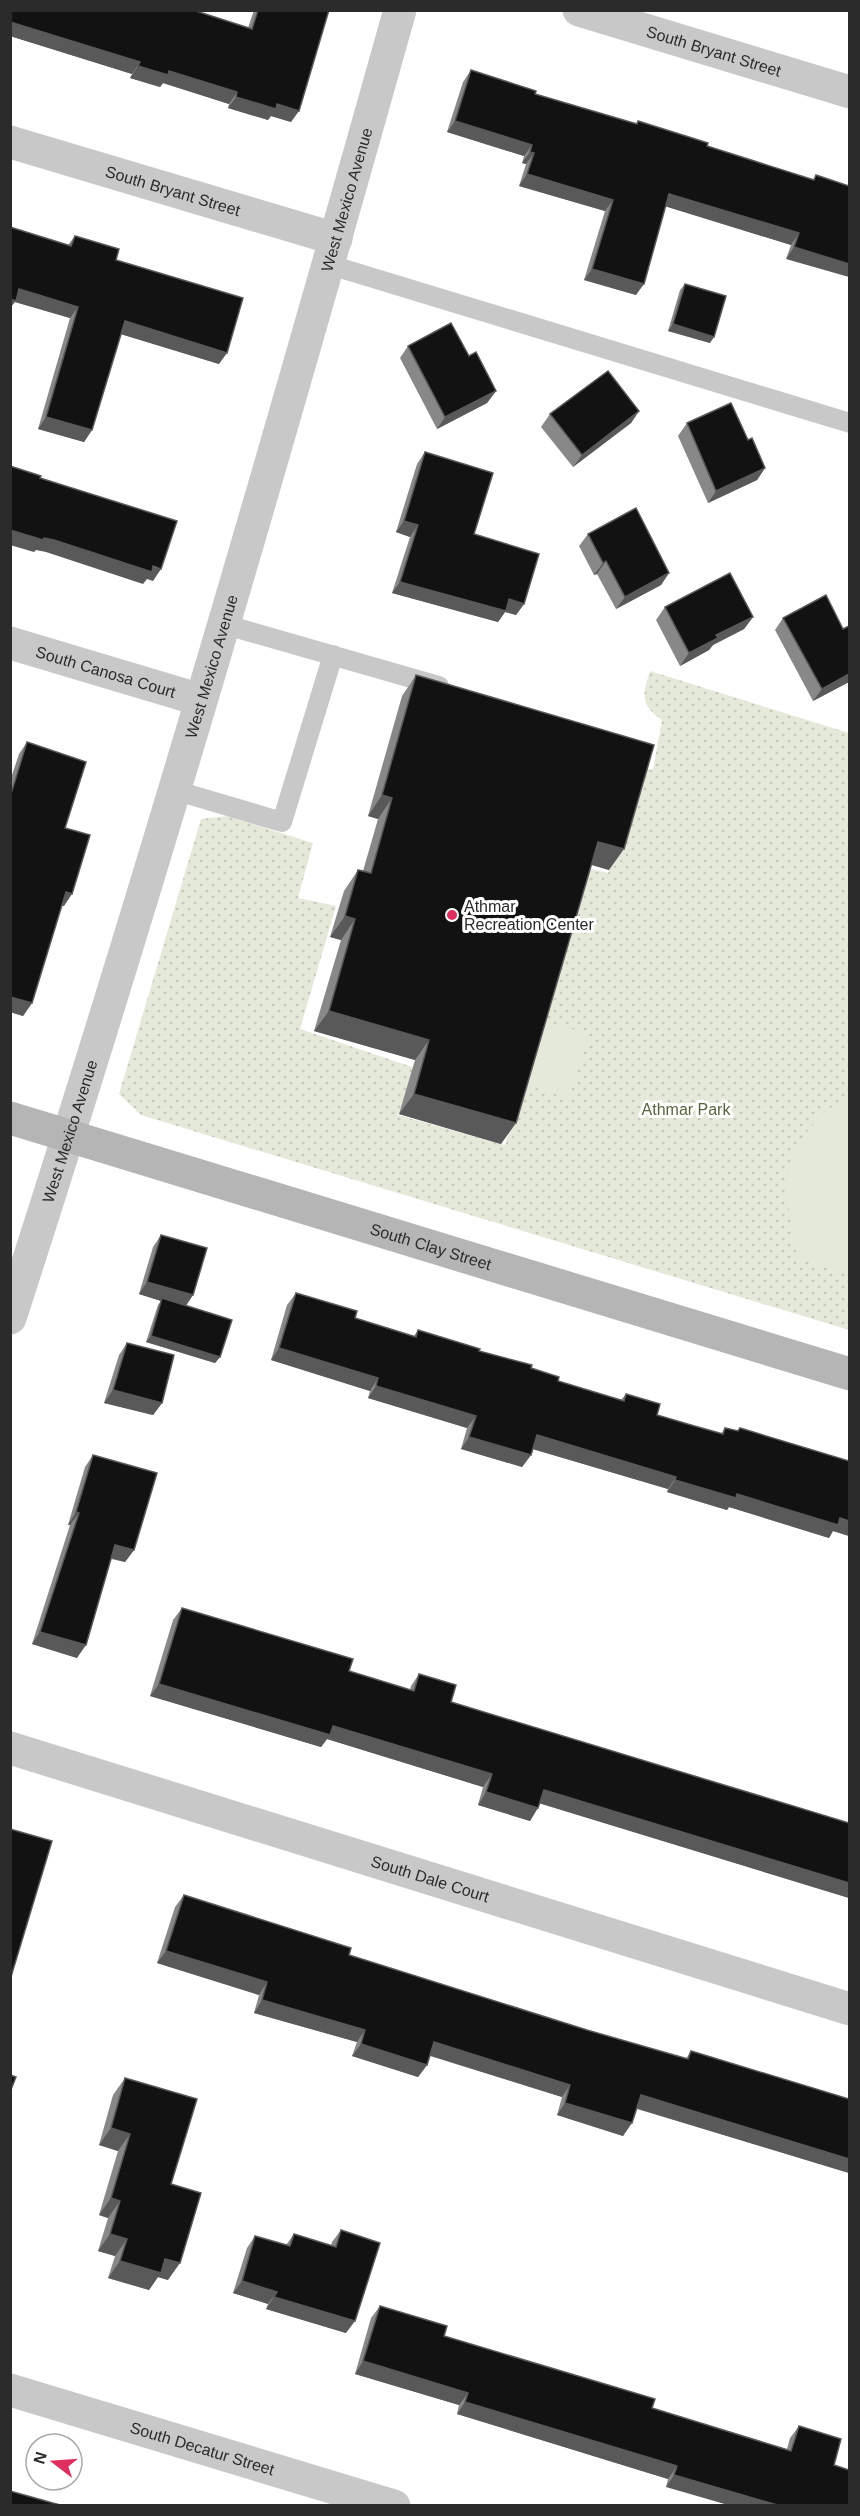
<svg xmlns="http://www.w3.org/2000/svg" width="860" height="2516" font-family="Arial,sans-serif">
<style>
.grass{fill:url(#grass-dots)}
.garden{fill:#e5e9d9}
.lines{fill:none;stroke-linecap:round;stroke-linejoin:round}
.lane{stroke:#c8c8c8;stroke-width:20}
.street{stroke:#c8c8c8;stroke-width:33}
.secondary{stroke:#b5b5b5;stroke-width:33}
.wall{fill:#888}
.shaded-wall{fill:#595959}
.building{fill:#121212;stroke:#595959;stroke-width:1.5}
.poi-dot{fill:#e02f5f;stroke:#fff;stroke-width:2}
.labels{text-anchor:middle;stroke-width:6;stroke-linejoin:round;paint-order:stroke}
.street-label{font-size:16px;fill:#2b2b2b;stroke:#fff}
.poi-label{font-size:16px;fill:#2b2b2b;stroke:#fff;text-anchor:start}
.park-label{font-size:16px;fill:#57653a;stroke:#fff}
</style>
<defs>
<pattern id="grass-dots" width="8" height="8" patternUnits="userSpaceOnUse" patternTransform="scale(1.5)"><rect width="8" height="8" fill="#e5e9d9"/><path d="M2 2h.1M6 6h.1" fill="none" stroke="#c5c8ba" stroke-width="1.8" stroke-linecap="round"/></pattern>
</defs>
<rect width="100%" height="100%" fill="#fff"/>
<!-- grass -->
<path class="grass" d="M650 671 849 733V1330L141 1115 119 1094 201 819 227 816 313 843 298 898 336 906 300 1029 415 1068 398 1115 505 1145 587 868 608 873 639 767 653 770 662 720C639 704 643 694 650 671Z"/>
<!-- garden -->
<g class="garden">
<path d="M545 1021 589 1034 569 1098 526 1085Z"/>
<path d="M849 1096V1275L797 1258 785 1187 791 1160 805 1134 824 1112Z"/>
</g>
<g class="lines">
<!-- lane -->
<g class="lane">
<path d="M327 264 850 423"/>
<path d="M223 624 439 686"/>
<path d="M174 790 282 822 333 655"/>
</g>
<!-- street -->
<g class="street">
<path id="s1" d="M579 10 850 92"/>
<path id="s2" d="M10 142 336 239"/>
<path id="s3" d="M10 643 201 700"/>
<path id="s4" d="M10 1318C150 886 277 448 400 10"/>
<path id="s5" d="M10 1748 850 2009"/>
<path id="s6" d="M10 2390 394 2506"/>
</g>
<!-- secondary -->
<path class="secondary" id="s7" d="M10 1118 850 1374"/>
</g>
<!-- wall -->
<g class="wall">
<path d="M10 10 248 28 254 10H329L291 122 271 116 268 120 228 108 229 104 163 83 160 87 130 78 132 74 10 36Z"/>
<path d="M471 70 535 94 636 124 638 121 707 146 813 180 816 175 849 186 786 259 791 245 665 206 636 295 584 280 605 211 519 186 526 164 522 163 524 156 447 132 463 82Z"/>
<path d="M10 227 68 245 75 236 116 260 219 364 121 334 92 430 84 442 38 429 70 318 15 302Z"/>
<path d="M685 284 710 343 668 331 680 290Z"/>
<path d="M408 346 469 356 496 391 487 403 437 429 400 358Z"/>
<path d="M639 411 631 423 573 467 541 427 550 414Z"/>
<path d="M687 423 748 440 765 468 757 480 708 503 678 436Z"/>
<path d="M425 452 474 534 524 604 516 615 505 612 498 622 392 593 410 537 396 532 417 464Z"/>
<path d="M588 534 669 573 661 585 616 609 597 574 594 575 579 546Z"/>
<path d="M665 607 753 617 744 629 713 645 709 650 680 666 656 620Z"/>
<path d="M783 618 843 629 849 626V682L813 701 775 630Z"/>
<path d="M416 675 609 870 591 865 501 1144 399 1114 415 1060 314 1031 341 940 330 937 344 891 358 870 363 871 378 819 368 816 402 696Z"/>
<path d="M27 742 65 828 64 906 62 905 32 1003 23 1016 10 1012V781L19 754Z"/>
<path d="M161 1235 193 1295 186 1306 220 1357 215 1363 146 1342 158 1305 161 1301 139 1294 153 1247Z"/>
<path d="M296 1293 355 1318 414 1336 418 1330 531 1368 558 1381 621 1400 626 1394 657 1415 721 1434 725 1428 737 1431 740 1428 849 1461V1536L833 1531 829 1538 729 1507 727 1510 667 1492 668 1489 533 1449 531 1455 522 1467 461 1449 467 1428 368 1398 370 1391 271 1360 287 1305Z"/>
<path d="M127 1343 162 1403 153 1415 104 1403 119 1355Z"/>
<path d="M93 1455 134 1550 125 1562 111 1559 77 1658 32 1644 70 1525H68L85 1467Z"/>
<path d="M182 1608 349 1671 410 1690 411 1686 419 1674 451 1702 849 1823V1898L540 1803 530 1821 478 1805 483 1787 327 1739 321 1747 150 1696 173 1620Z"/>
<path d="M184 1895 349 1955 587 2030 686 2059 691 2051 849 2099V2173L637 2109 623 2136 557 2115 562 2097 430 2056 427 2065 418 2077 352 2056 357 2042 254 2013 259 1995 157 1963 175 1907Z"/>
<path d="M125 2078 171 2184 168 2280 158 2277 149 2290 108 2278 115 2256 98 2251 108 2218 99 2215 118 2151 99 2145 113 2095Z"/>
<path d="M341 2230 346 2333 266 2309 268 2304 233 2293 247 2248 255 2236 286 2245 294 2234 331 2246 332 2242Z"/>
<path d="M380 2306 444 2336 652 2408 787 2449 790 2438 799 2426 841 2439 666 2487 668 2479 457 2414 459 2405 355 2374 371 2318Z"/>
</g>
<!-- shaded-wall -->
<g class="shaded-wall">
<path d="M10 22 140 62 132 74 10 36Z"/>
<path d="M138 66 169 71 237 92 229 104 163 83 160 87 130 78Z"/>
<path d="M236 97 277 104 299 111 291 122 271 116 268 120 228 108Z"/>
<path d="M455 121 532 145 524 156 447 132Z"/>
<path d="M530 152 534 153 526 164 522 163Z"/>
<path d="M527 174 613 200 605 211 519 186Z"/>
<path d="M669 194 799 233 791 245 661 205Z"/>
<path d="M794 247 849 264V277L786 259Z"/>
<path d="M592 269 644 284 636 295 584 280Z"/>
<path d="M19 289 78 307 70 318 15 302 10 308V299Z"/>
<path d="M125 321 227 353 219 364 117 333Z"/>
<path d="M673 324 714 337 710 343 668 331Z"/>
<path d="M496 391 487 403 437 429 445 417Z"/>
<path d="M639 411 631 423 573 467 582 455Z"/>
<path d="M46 417 92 430 84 442 38 429Z"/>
<path d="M765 468 757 480 708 503 716 491Z"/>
<path d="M404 521 418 525 410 537 396 532Z"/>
<path d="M10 530 54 540 161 569 153 581 147 579 143 584 46 552 36 550 34 552 10 545Z"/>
<path d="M606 561 597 574 594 575 603 563Z"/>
<path d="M669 573 661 585 616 609 625 597Z"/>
<path d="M400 582 509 599 524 604 516 615 505 612 498 622 392 593Z"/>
<path d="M753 617 744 629 713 645 709 650 680 666 689 653 716 635Z"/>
<path d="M849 674V682L813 701 822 689Z"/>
<path d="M382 795 392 798 378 819 368 816Z"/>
<path d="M598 842 624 849 609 870 583 862Z"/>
<path d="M66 892 72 894 64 906 57 904Z"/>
<path d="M345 916 355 919 341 940 330 937Z"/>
<path d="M10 997 32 1003 23 1016 10 1012Z"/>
<path d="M329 1011 429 1040 415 1060 314 1031Z"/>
<path d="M414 1094 516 1123 501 1144 399 1114Z"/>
<path d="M147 1282 193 1295 184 1308 162 1298 161 1301 139 1294Z"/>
<path d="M151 1336 220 1357 215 1363 146 1342Z"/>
<path d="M279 1348 378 1378 370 1391 271 1360Z"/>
<path d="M376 1386 476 1416 467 1428 368 1398Z"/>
<path d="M113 1390 162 1403 153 1415 104 1403Z"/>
<path d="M537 1435 676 1477 668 1489 529 1448Z"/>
<path d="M469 1437 531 1455 522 1467 461 1449Z"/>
<path d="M675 1480 849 1521V1536L833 1531 829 1538 729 1507 727 1510 667 1492Z"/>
<path d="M76 1512 79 1513 70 1525H68Z"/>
<path d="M115 1545 134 1550 125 1562 107 1557Z"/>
<path d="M40 1632 86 1645 77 1658 32 1644Z"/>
<path d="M159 1684 333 1726 492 1774 483 1787 327 1739 321 1747 150 1696Z"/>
<path d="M544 1790 849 1883V1898L535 1802Z"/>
<path d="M486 1792 538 1808 530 1821 478 1805Z"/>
<path d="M166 1951 267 1982 259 1995 157 1963Z"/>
<path d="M262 2000 365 2030 357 2042 254 2013Z"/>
<path d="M434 2042 570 2085 562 2097 425 2054Z"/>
<path d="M361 2044 427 2065 418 2077 352 2056Z"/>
<path d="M641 2095 849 2159V2173L632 2107Z"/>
<path d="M565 2103 632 2123 623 2136 557 2115Z"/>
<path d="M111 2128 130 2134 118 2151 99 2145Z"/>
<path d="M111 2198 120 2201 108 2218 99 2215Z"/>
<path d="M110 2234 127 2239 115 2256 98 2251Z"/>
<path d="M165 2259 180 2263 168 2280 158 2277 149 2290 108 2278 120 2261Z"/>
<path d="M242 2281 277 2292 268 2304 233 2293Z"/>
<path d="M274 2297 355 2321 346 2333 266 2309Z"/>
<path d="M363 2361 468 2393 459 2405 355 2374Z"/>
<path d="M465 2402 677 2466 668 2479 457 2414Z"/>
<path d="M674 2475 777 2505H728L666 2487Z"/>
</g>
<!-- building -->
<g class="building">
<path d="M10 10H193L252 29 258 10H329L299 111 277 104 276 109 236 97 237 92 169 71 168 75 138 66 140 62 10 22Z"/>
<path d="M471 70 536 91 535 94 637 124 638 121 708 143 707 146 814 180 816 175 849 186V264L794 247 799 233 669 194 644 284 592 269 613 200 527 174 534 153 530 152 532 145 455 121Z"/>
<path d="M10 227 71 246 75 236 119 249 116 260 243 298 227 353 125 321 92 430 46 417 78 307 19 289 16 301 10 299Z"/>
<path d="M685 284 726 296 714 337 673 324Z"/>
<path d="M451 323 469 356 476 352 496 391 445 417 408 346Z"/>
<path d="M608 371 639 411 582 455 550 414Z"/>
<path d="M731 403 748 440 752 438 765 468 716 491 687 423Z"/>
<path d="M425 452 493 473 474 534 539 554 524 604 509 599 506 611 400 582 418 525 404 521Z"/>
<path d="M10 466 41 476 40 478 177 521 161 569 153 566 152 572 54 540 44 538 43 540 10 530Z"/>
<path d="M636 508 669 573 625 597 606 561 603 563 588 534Z"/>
<path d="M730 573 753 617 716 635 718 638 689 653 665 607Z"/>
<path d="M826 595 843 629 849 626V674L822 689 783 618Z"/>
<path d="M416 675 654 745 624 849 598 842 516 1123 414 1094 429 1040 329 1011 355 919 345 916 358 870 371 873 392 798 382 795Z"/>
<path d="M27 742 86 762 65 828 90 835 72 894 66 892 32 1003 10 997V797Z"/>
<path d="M161 1235 207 1248 193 1295 147 1282Z"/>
<path d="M296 1293 357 1311 355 1318 416 1337 418 1330 480 1349 479 1351 532 1365 531 1368 559 1377 558 1381 624 1401 626 1394 660 1404 657 1415 691 1425 723 1434 725 1428 738 1431 740 1428 849 1461V1521L840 1518 838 1525 737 1494 736 1498 675 1480 676 1477 537 1435 531 1455 469 1437 476 1416 376 1386 378 1378 279 1348Z"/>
<path d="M162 1298 232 1320 220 1357 151 1336Z"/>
<path d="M127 1343 174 1355 162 1403 113 1390Z"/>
<path d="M93 1455 157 1473 134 1550 115 1545 86 1645 40 1632 79 1513 76 1512Z"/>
<path d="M182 1608 353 1659 349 1671 414 1691 419 1674 456 1685 451 1702 849 1823V1883L544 1790 538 1808 486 1792 492 1774 333 1726 330 1735 159 1684Z"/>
<path d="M10 1829 52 1841 10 1980Z"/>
<path d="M184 1895 351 1948 349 1955 587 2030 688 2059 691 2051 849 2099V2159L641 2095 632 2123 565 2103 570 2085 434 2042 427 2065 361 2044 365 2030 262 2000 267 1982 166 1951Z"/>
<path d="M10 2075 16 2077 10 2092Z"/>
<path d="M125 2078 197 2099 171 2184 201 2193 180 2263 165 2259 161 2273 120 2261 127 2239 110 2234 120 2201 111 2198 130 2134 111 2128Z"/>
<path d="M341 2230 380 2243 355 2321 274 2297 277 2292 242 2281 255 2236 290 2246 294 2234 336 2247Z"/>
<path d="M380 2306 447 2326 444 2336 655 2399 652 2408 791 2451 799 2426 841 2439 834 2465 849 2470V2505H777L674 2475 677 2466 465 2402 468 2393 363 2361Z"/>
<path d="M10 2491 60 2505H10Z"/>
</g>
<!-- markers -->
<circle class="poi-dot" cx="452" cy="915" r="6"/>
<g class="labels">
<!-- street labels -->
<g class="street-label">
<text dy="6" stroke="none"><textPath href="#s1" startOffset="141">South Bryant Street</textPath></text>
<text dy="6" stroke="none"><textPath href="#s2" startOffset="170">South Bryant Street</textPath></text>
<text dy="6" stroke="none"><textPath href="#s4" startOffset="1168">West Mexico Avenue</textPath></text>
<text dy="6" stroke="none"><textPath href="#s4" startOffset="682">West Mexico Avenue</textPath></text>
<text dy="6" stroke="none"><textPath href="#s3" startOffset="100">South Canosa Court</textPath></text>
<text dy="6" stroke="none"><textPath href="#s4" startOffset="196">West Mexico Avenue</textPath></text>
<text dy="6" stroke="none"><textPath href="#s7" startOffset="440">South Clay Street</textPath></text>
<text dy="6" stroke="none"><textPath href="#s5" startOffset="440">South Dale Court</textPath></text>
<text dy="6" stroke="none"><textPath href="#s6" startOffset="201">South Decatur Street</textPath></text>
</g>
<!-- poi labels -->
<g class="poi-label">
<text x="464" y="912">Athmar<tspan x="464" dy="18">Recreation Center</tspan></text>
</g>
<!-- park labels -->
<g class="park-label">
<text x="686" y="1115">Athmar Park</text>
</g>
</g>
<!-- border -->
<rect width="860" height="2516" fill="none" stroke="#2b2b2b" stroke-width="24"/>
<!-- north arrow -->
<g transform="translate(54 2462) rotate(287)"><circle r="28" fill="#ffffff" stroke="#aaaaaa" stroke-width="1.5"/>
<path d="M0-4.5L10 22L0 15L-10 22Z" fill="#e02f5f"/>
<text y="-9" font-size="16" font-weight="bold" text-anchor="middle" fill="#2b2b2b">N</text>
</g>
</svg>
